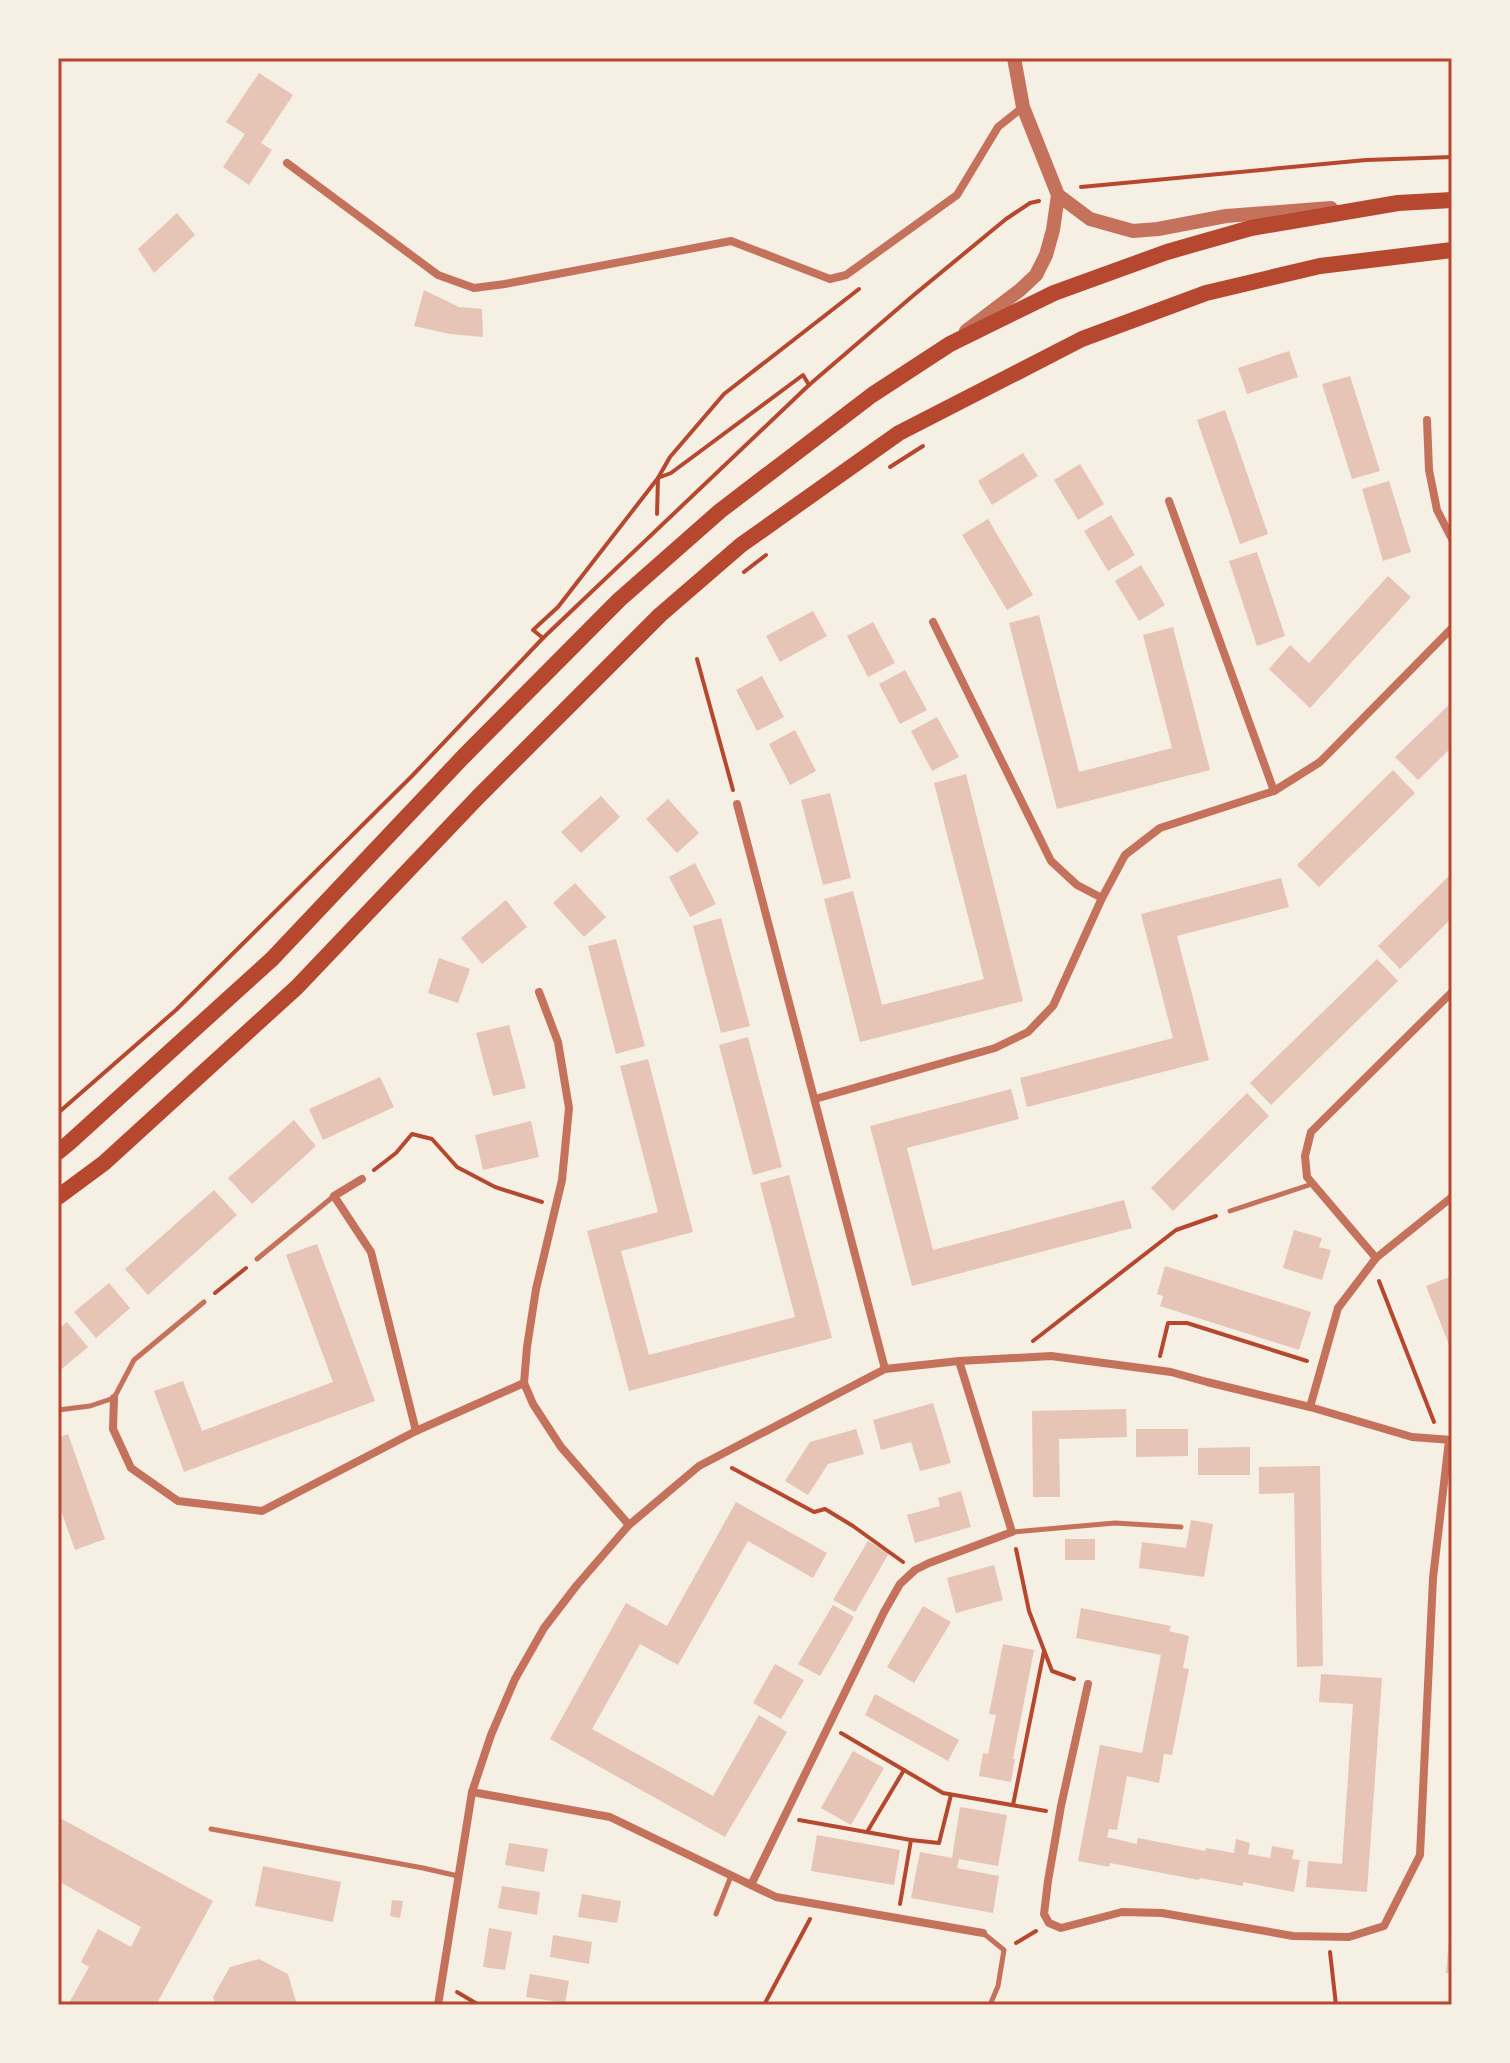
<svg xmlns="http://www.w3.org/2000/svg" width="1510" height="2063" font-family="Lora,serif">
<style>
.building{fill:#e6c5b7}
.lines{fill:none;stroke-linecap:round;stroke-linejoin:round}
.path{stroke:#b5482f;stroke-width:4}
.service{stroke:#c5725c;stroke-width:5}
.minor{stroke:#c5725c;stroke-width:8}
.tertiary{stroke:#c5725c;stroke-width:14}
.primary{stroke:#b5482f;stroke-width:16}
.neatline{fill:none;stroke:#b5482f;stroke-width:3}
</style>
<rect width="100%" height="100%" fill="#f6efe4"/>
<!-- building -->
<g class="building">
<path d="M259 73 293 95 261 143 272 150 249 185 223 167 245 134 226 122Z"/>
<path d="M177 213 195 235 154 273 138 249Z"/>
<path d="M424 290 459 307 482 309 483 337 450 334 414 326Z"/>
<path d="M1289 351 1298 377 1247 394 1238 368Z"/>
<path d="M1350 376 1380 471 1352 479 1322 384Z"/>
<path d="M1225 410 1268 534 1240 544 1197 420Z"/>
<path d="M1023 453 1038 476 992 505 978 481Z"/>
<path d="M1080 464 1104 504 1078 520 1054 480Z"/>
<path d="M1389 481 1411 552 1383 561 1362 489Z"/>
<path d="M1111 515 1135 555 1108 571 1084 531Z"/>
<path d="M988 519 1033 595 1007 610 962 535Z"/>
<path d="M1257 552 1285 636 1257 646 1229 561Z"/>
<path d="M1141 565 1165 605 1139 621 1115 581Z"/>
<path d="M1388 576 1411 597 1310 708 1269 669 1290 645 1309 663Z"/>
<path d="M813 611 827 636 780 662 766 636Z"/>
<path d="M1039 615 1079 772 1172 748 1143 635 1173 627 1210 770 1057 809 1009 623Z"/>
<path d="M873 622 895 663 868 677 847 636Z"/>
<path d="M905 670 927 710 900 724 879 684Z"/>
<path d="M762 676 784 717 757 731 736 690Z"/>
<path d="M1452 702V747L1418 780 1395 757Z"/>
<path d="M937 717 959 757 932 771 911 731Z"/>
<path d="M795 730 816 771 790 785 769 744Z"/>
<path d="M1393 770 1415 793 1319 887 1297 865Z"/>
<path d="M966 774 1023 1001 860 1042 824 899 853 891 882 1005 984 979 934 783Z"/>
<path d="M830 793 851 878 823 885 801 800Z"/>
<path d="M601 796 620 817 581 853 561 832Z"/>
<path d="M668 799 699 833 677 853 646 819Z"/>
<path d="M695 863 716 904 690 917 669 877Z"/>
<path d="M1452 873V918L1400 969 1378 946Z"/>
<path d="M1281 878 1289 907 1177 936 1209 1060 1027 1107 1020 1078 1173 1038 1141 914Z"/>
<path d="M575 883 606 917 584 937 553 903Z"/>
<path d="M506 900 527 927 482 964 461 938Z"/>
<path d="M721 918 750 1026 721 1033 693 926Z"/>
<path d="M616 939 645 1046 616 1054 588 946Z"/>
<path d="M439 958 470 969 458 1003 428 993Z"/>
<path d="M1377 959 1398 981 1271 1105 1250 1083Z"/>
<path d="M509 1025 526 1088 493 1096 476 1033Z"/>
<path d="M748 1037 782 1167 753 1175 719 1045Z"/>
<path d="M648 1059 693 1232 621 1251 649 1355 795 1317 760 1183 789 1175 832 1338 629 1391 587 1231 658 1212 620 1066Z"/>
<path d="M380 1077 394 1107 323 1140 309 1109Z"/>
<path d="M1011 1089 1019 1119 907 1148 933 1250 1124 1200 1132 1228 912 1286 870 1126Z"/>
<path d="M1247 1093 1269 1116 1173 1211 1151 1188Z"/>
<path d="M294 1120 316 1146 252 1204 228 1178Z"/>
<path d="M531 1121 539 1157 483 1170 475 1135Z"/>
<path d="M214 1190 237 1215 148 1295 125 1269Z"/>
<path d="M1294 1230 1322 1238 1319 1247 1331 1250 1322 1280 1283 1268Z"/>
<path d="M317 1244 375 1401 184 1472 154 1391 183 1381 202 1431 333 1382 286 1255Z"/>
<path d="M1165 1266 1311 1312 1299 1350 1160 1306 1163 1296 1157 1294Z"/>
<path d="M1452 1276V1352L1426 1286Z"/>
<path d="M109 1283 130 1308 96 1338 74 1312Z"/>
<path d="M67 1322 88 1347 58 1372V1329Z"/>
<path d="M933 1403 951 1463 920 1471 911 1442 881 1450 873 1420Z"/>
<path d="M1126 1409 1127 1437 1059 1439 1060 1497H1033L1032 1411Z"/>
<path d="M856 1429 864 1454 828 1464 808 1495 785 1481 810 1442Z"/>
<path d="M1136 1429H1188V1456L1136 1457Z"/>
<path d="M68 1434 105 1539 75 1550 58 1502V1438Z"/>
<path d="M1250 1447V1475H1198V1448Z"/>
<path d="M1320 1466 1323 1666 1297 1667 1294 1493 1259 1494V1467Z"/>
<path d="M961 1491 971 1527 915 1543 907 1515 940 1506 938 1498Z"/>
<path d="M736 1502 827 1553 813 1578 748 1541 678 1665 640 1644 592 1729 713 1796 759 1715 787 1732 725 1837 550 1739 626 1603 667 1626Z"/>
<path d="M1191 1520 1213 1524 1204 1577 1139 1568 1142 1542 1186 1548Z"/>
<rect x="1065" y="1539" width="30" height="21"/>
<path d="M868 1541 889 1553 855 1612 833 1600Z"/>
<path d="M994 1565 1003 1600 956 1613 947 1578Z"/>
<path d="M833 1605 854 1617 820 1676 798 1664Z"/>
<path d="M923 1606 951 1622 914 1683 887 1667Z"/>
<path d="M1081 1608 1171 1626 1169 1631 1189 1636 1183 1668 1189 1669 1172 1755 1164 1754 1159 1783 1127 1776 1117 1830 1109 1829 1107 1837 1137 1844 1138 1838 1205 1851 1206 1848 1234 1853 1236 1839 1250 1843 1248 1854 1270 1858 1272 1846 1294 1850 1292 1859 1300 1860 1294 1892 1243 1882V1886L1200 1878 1199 1880 1110 1863 1109 1867 1078 1861 1100 1745 1142 1753 1161 1655 1076 1638Z"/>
<path d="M1003 1644 1034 1650 1013 1759H1015L1011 1782 979 1776 983 1753 988 1754 996 1715 989 1714Z"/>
<path d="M775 1664 804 1680 781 1719 753 1703Z"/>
<path d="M1321 1674 1382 1678 1367 1892 1306 1887 1308 1861 1342 1864 1353 1704 1319 1702Z"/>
<path d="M875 1694 959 1740 948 1761 865 1715Z"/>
<path d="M853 1751 884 1768 851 1825 821 1808Z"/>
<path d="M960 1807 1007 1815 998 1866 959 1859 957 1868 999 1876 993 1913 911 1898 920 1852 952 1858Z"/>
<path d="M58 1817 213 1901 156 2005H68L89 1967 81 1962 98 1929 131 1947 141 1927 58 1881Z"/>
<path d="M817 1835 900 1850 894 1885 811 1871Z"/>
<path d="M509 1843 548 1849 544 1872 505 1865Z"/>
<path d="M263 1866 341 1882 333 1922 255 1906Z"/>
<path d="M502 1886 540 1892 537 1915 498 1908Z"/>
<path d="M582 1894 621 1901 617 1923 578 1917Z"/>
<path d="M392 1900 403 1901 400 1918 390 1916Z"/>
<path d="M1450 1927H1452V1973H1446Z"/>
<path d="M489 1928 512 1932 505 1970 483 1967Z"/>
<path d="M553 1935 592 1942 589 1964 550 1957Z"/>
<path d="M259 1959 288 1974 297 2005H216L213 1997 230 1967Z"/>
<path d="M530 1974 569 1981 565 2003 526 1997Z"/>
</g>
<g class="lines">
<!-- path -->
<g class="path">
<path d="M1081 187 1366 160 1452 157"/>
<path d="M890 467 923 446"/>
<path d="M657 514 658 478 670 457 724 394 859 289"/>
<path d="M744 572 766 555"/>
<path d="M543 638 533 630 558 607 658 478 671 473 803 375 809 385"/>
<path d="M697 659 733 790"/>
<path d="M58 1113 176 1010 412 776 543 638 809 385 915 294 1006 219 1030 203 1039 201"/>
<path d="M374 1170 396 1153 412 1134 432 1139 457 1167 495 1187 542 1202"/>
<path d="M1379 1281 1434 1422"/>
<path d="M215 1293 246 1268"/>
<path d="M1033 1341 1176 1230 1216 1216"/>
<path d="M1160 1356 1168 1323H1187L1307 1361"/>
<path d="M732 1468 814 1512 825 1509 853 1526 903 1562"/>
<path d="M1016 1549 1029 1611 1052 1671 1074 1679"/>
<path d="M841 1733 943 1793 1046 1811"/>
<path d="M1013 1805 1044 1651"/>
<path d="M799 1820 911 1840"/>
<path d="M867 1832 904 1770"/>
<path d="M900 1904 911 1840 939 1843 951 1795"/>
<path d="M1016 1943 1036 1931"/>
<path d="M1330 1952 1336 2005"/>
<path d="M457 1992 479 2005"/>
<path d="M764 2005 810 1919"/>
</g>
<!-- service -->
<g class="service">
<path d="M1230 1211 1312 1184"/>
<path d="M257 1259 334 1196"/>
<path d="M58 1410 90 1406 114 1398 134 1360 204 1302"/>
<path d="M1012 1532 1115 1523 1181 1527"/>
<path d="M211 1829 423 1868 458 1876"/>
<path d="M716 1914 731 1876"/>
<path d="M983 1933 1004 1950 998 1986 990 2005"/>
</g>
<!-- minor -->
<g class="minor">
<path d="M287 163 438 275 474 288 505 284 731 241 830 279 846 275 957 195 998 127 1023 107"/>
<path d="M1427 420 1429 470 1437 510 1452 539"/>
<path d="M1169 501 1274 791"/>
<path d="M933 622 1051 861 1077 885 1102 898"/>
<path d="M737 804 885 1369"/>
<path d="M539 992 558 1042 569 1108 562 1180 536 1289 527 1347 524 1383 533 1404 561 1447 629 1525"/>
<path d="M815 1099 995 1048 1028 1032 1053 1006 1102 898 1125 855 1160 828 1274 791 1320 762 1452 628"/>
<path d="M362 1179 334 1196 371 1252 416 1431"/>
<path d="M1376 1258 1307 1177 1305 1156 1311 1132 1452 992"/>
<path d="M114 1398 113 1429 131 1468 178 1501 262 1511 416 1431 524 1383"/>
<path d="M1310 1407 1338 1308 1376 1258 1452 1197"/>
<path d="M1088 1684 1061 1806 1048 1881 1044 1914 1049 1923 1061 1928 1122 1912 1162 1913 1293 1936 1349 1937 1384 1926 1420 1855 1433 1578 1449 1440"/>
<path d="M472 1792 610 1817 776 1897 983 1933"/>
<path d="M751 1885 884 1612 900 1584 915 1570 929 1563 1012 1532 959 1361"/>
<path d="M438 2005 472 1792 491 1735 515 1679 544 1628 577 1585 629 1525 699 1466 885 1369 959 1361 1051 1356 1171 1372 1207 1382 1310 1407 1412 1437 1452 1440"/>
</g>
<!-- tertiary -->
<g class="tertiary">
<path d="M1058 195 1090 219 1133 231 1158 229 1226 216 1331 208"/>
<path d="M966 331 1020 290 1036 275 1046 255 1053 230 1058 195 1023 107 1014 58"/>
</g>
<!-- primary -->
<g class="primary">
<path d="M58 1152 69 1143 272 959 463 757 619 600 720 511 872 395 950 344 1054 293 1167 252 1251 228 1398 203 1452 200"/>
<path d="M58 1197 104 1163 297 987 478 797 660 615 741 545 899 433 1082 339 1206 293 1320 266 1452 250"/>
</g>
</g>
<!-- border -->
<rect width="1510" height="2063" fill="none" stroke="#f6efe4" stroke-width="120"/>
<rect x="60" y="60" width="1390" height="1943" class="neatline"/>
</svg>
